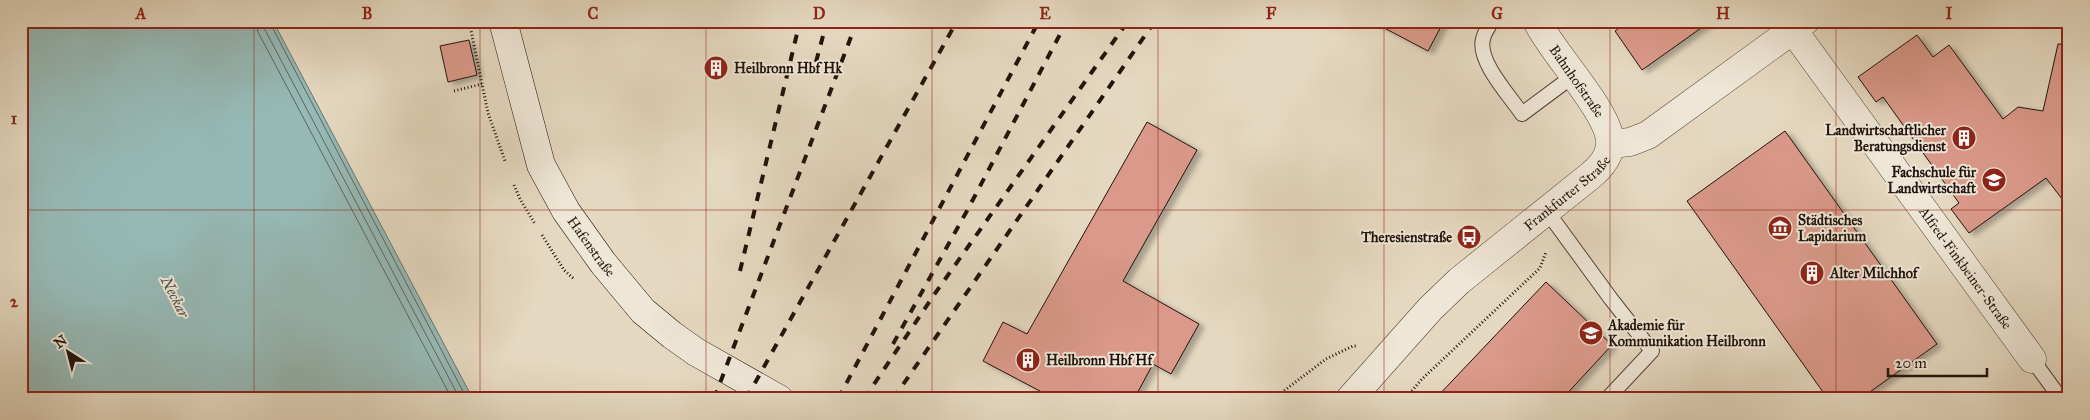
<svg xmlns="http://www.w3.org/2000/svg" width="2090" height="420" font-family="'IM FELL Great Primer',serif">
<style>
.water{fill:#96b9b5;stroke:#677771}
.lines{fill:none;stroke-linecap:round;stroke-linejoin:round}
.shore{stroke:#5c6660;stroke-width:1}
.building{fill:#da998a;stroke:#21140c;filter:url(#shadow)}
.service-casing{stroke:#524539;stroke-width:16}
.minor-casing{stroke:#524539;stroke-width:29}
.secondary-casing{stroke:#21140c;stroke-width:29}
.path{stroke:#21140c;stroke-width:3;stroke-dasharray:1 2.5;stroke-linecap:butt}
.service{stroke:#eee6d6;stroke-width:14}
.minor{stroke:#eee6d6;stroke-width:28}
.secondary{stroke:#eee6d6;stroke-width:28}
.rail{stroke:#21140c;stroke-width:4;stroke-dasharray:9 9;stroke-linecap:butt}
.grid{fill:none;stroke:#8f2418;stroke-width:1;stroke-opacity:0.55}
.labels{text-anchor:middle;stroke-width:4;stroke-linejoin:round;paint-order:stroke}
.poi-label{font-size:14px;font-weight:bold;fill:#21140c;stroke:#eee6d6;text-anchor:start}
.street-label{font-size:14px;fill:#21140c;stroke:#eee6d6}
.water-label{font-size:15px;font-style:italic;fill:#4a4e47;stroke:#eee6d6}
.neatline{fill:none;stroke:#8f2418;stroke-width:2}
.grid-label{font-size:16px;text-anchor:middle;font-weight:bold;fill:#8f2418}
</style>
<defs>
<filter id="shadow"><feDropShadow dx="5.5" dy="3" stdDeviation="2.5" flood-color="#0004"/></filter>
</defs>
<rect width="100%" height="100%" fill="#e5d8c0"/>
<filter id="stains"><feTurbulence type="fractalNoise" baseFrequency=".004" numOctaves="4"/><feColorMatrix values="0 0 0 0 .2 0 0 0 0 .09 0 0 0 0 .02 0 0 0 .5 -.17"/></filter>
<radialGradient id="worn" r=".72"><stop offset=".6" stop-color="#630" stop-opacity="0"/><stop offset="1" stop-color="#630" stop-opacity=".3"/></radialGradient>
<!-- water -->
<path class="water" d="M21 21H273L473 399H21Z"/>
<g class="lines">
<!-- shore -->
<g class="shore">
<path d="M255 21 258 32 452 399"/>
<path d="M263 21 264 28 460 399"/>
<path d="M269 21 467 399"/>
</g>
</g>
<!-- building -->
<g class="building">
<path d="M1371 21H1444L1428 51Z"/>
<path d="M1629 21H1711L1642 70 1615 31Z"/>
<path d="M1917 35 1933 57 1949 45 2003 119 2018 107 2043 111 2058 44 2069 45V208L2046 178 1969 233 1951 209 1959 203 1883 97 1876 102 1858 77Z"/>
<path d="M469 40 477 75 448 82 440 46Z"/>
<path d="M1147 122 1197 150 1123 281 1199 324 1171 374 1153 364 1134 399H1055L983 361 1003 322 1027 334Z"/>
<path d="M1785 131 1937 344 1860 399H1828L1687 201Z"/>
<path d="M1546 282 1612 345 1562 399H1435Z"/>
</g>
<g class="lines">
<defs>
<g id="service">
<path d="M1492 21C1489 26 1484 33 1483 39 1477 61 1510 96 1522 114L1573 76"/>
<path d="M1546 210 1611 299 1652 351 1607 399"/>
<path d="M2032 359 2061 399"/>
</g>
<g id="minor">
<path id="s1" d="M1793 30 2032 359"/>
<path d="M1611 144 1630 142 1648 135 1805 21"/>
<path id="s2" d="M1350 399 1430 309 1459 281 1590 176C1600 168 1609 158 1610 145 1613 115 1551 52 1537 21"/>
</g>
<g id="secondary">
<path id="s3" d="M503 21 541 165 566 211 603 263 643 311 672 335 696 352 779 399"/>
</g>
</defs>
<!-- service casing -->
<use href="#service" class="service-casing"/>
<!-- minor casing -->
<use href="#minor" class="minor-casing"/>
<!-- secondary casing -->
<use href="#secondary" class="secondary-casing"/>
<!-- path -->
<g class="path">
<path d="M469 21 488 113 505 161"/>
<path d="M2068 21 2069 22"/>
<path d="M454 91 482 84"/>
<path d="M514 185 520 199 535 224"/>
<path d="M542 235 564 270 574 279"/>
<path d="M1273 399 1326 359 1353 346H1356"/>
<path d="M1405 399 1422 379 1540 268 1546 252"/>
</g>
<!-- service -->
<use href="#service" class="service"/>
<!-- minor -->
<use href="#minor" class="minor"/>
<!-- secondary -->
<use href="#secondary" class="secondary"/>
<!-- rail -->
<g class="rail">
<path d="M816 62 827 21"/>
<path d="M740 271 800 21"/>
<path d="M893 344 968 209 1067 21"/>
<path d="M714 399 857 21"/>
<path d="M746 399 957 21"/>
<path d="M838 399 1039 21"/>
<path d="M864 399 936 292 1128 21"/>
<path d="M893 399 1155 21"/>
</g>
</g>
<!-- grid -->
<path class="grid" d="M254 21V399M480 21V399M706 21V399M932 21V399M1158 21V399M1384 21V399M1610 21V399M1836 21V399M21 210H2069"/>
<!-- icons -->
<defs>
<symbol id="building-disc" viewBox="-11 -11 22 22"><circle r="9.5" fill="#8f2418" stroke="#eee6d6"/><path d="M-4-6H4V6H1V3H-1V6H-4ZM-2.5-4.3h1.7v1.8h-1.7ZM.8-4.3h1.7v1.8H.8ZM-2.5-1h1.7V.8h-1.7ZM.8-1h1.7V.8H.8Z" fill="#fff"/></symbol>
<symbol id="school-disc" viewBox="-11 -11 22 22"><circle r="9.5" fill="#8f2418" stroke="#eee6d6"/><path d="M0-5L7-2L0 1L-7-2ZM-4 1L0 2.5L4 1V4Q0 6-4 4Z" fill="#fff"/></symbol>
<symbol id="museum-disc" viewBox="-11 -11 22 22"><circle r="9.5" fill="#8f2418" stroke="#eee6d6"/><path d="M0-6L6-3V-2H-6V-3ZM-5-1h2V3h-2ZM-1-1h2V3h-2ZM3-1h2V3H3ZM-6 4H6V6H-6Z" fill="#fff"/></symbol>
<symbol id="bus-disc" viewBox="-11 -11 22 22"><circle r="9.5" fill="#8f2418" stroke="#eee6d6"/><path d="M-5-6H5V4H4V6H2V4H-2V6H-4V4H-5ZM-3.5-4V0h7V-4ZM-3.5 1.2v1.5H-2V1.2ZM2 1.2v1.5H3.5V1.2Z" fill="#fff"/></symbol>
</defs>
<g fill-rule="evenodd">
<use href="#building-disc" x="702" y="54" width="28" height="28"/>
<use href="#building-disc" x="1950" y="124" width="28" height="28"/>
<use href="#school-disc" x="1980" y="166" width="28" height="28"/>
<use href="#museum-disc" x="1766" y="214" width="28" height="28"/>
<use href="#bus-disc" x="1455" y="223" width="28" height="28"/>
<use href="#building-disc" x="1798" y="259" width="28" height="28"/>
<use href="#school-disc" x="1577" y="319" width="28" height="28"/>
<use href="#building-disc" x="1014" y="346" width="28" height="28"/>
</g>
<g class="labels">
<!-- poi labels -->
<g class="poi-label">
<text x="734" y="73">Heilbronn Hbf Hk</text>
<text x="1946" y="135" text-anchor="end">Landwirtschaftlicher<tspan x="1946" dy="16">Beratungsdienst</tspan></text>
<text x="1976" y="177" text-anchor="end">Fachschule für<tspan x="1976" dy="16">Landwirtschaft</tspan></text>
<text x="1798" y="225">Städtisches<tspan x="1798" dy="16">Lapidarium</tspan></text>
<text x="1452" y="242" text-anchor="end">Theresienstraße</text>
<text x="1830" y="278">Alter Milchhof</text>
<text x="1608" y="330">Akademie für<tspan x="1608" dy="16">Kommunikation Heilbronn</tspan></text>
<text x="1046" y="365">Heilbronn Hbf Hf</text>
</g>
<!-- street labels -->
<g class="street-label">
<text transform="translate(1577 81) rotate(55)" y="5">Bahnhofstraße</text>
<text dy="5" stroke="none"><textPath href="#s2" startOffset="300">Frankfurter Straße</textPath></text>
<text dy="5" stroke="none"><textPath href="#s3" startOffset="245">Hafenstraße</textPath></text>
<text dy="5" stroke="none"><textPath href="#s1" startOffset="294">Alfred-Finkbeiner-Straße</textPath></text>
</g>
<!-- water labels -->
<g class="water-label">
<text transform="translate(175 297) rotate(63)" y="5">Neckar</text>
</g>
</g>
<!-- margin -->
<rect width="2090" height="420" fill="none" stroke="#e5d8c0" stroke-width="55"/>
<!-- north arrow -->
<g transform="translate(68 352) rotate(324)" stroke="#eee6d6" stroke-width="4" paint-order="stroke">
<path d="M0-4L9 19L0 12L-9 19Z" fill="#21140c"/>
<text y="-8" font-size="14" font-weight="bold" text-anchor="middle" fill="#21140c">N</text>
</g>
<!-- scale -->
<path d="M1888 368v8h99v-8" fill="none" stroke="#21140c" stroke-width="2.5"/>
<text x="1895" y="368" font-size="15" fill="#21140c" stroke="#eee6d6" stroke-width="4" paint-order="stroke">20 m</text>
<rect x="28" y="28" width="2034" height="364" class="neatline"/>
<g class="grid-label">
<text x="141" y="19">A</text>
<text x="367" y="19">B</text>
<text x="593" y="19">C</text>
<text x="819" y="19">D</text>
<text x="1045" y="19">E</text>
<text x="1271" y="19">F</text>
<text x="1497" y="19">G</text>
<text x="1723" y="19">H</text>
<text x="1949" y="19">I</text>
<text x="14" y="124">1</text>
<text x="14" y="307">2</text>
</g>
<rect width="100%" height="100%" filter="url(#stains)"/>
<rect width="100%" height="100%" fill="url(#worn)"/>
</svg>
